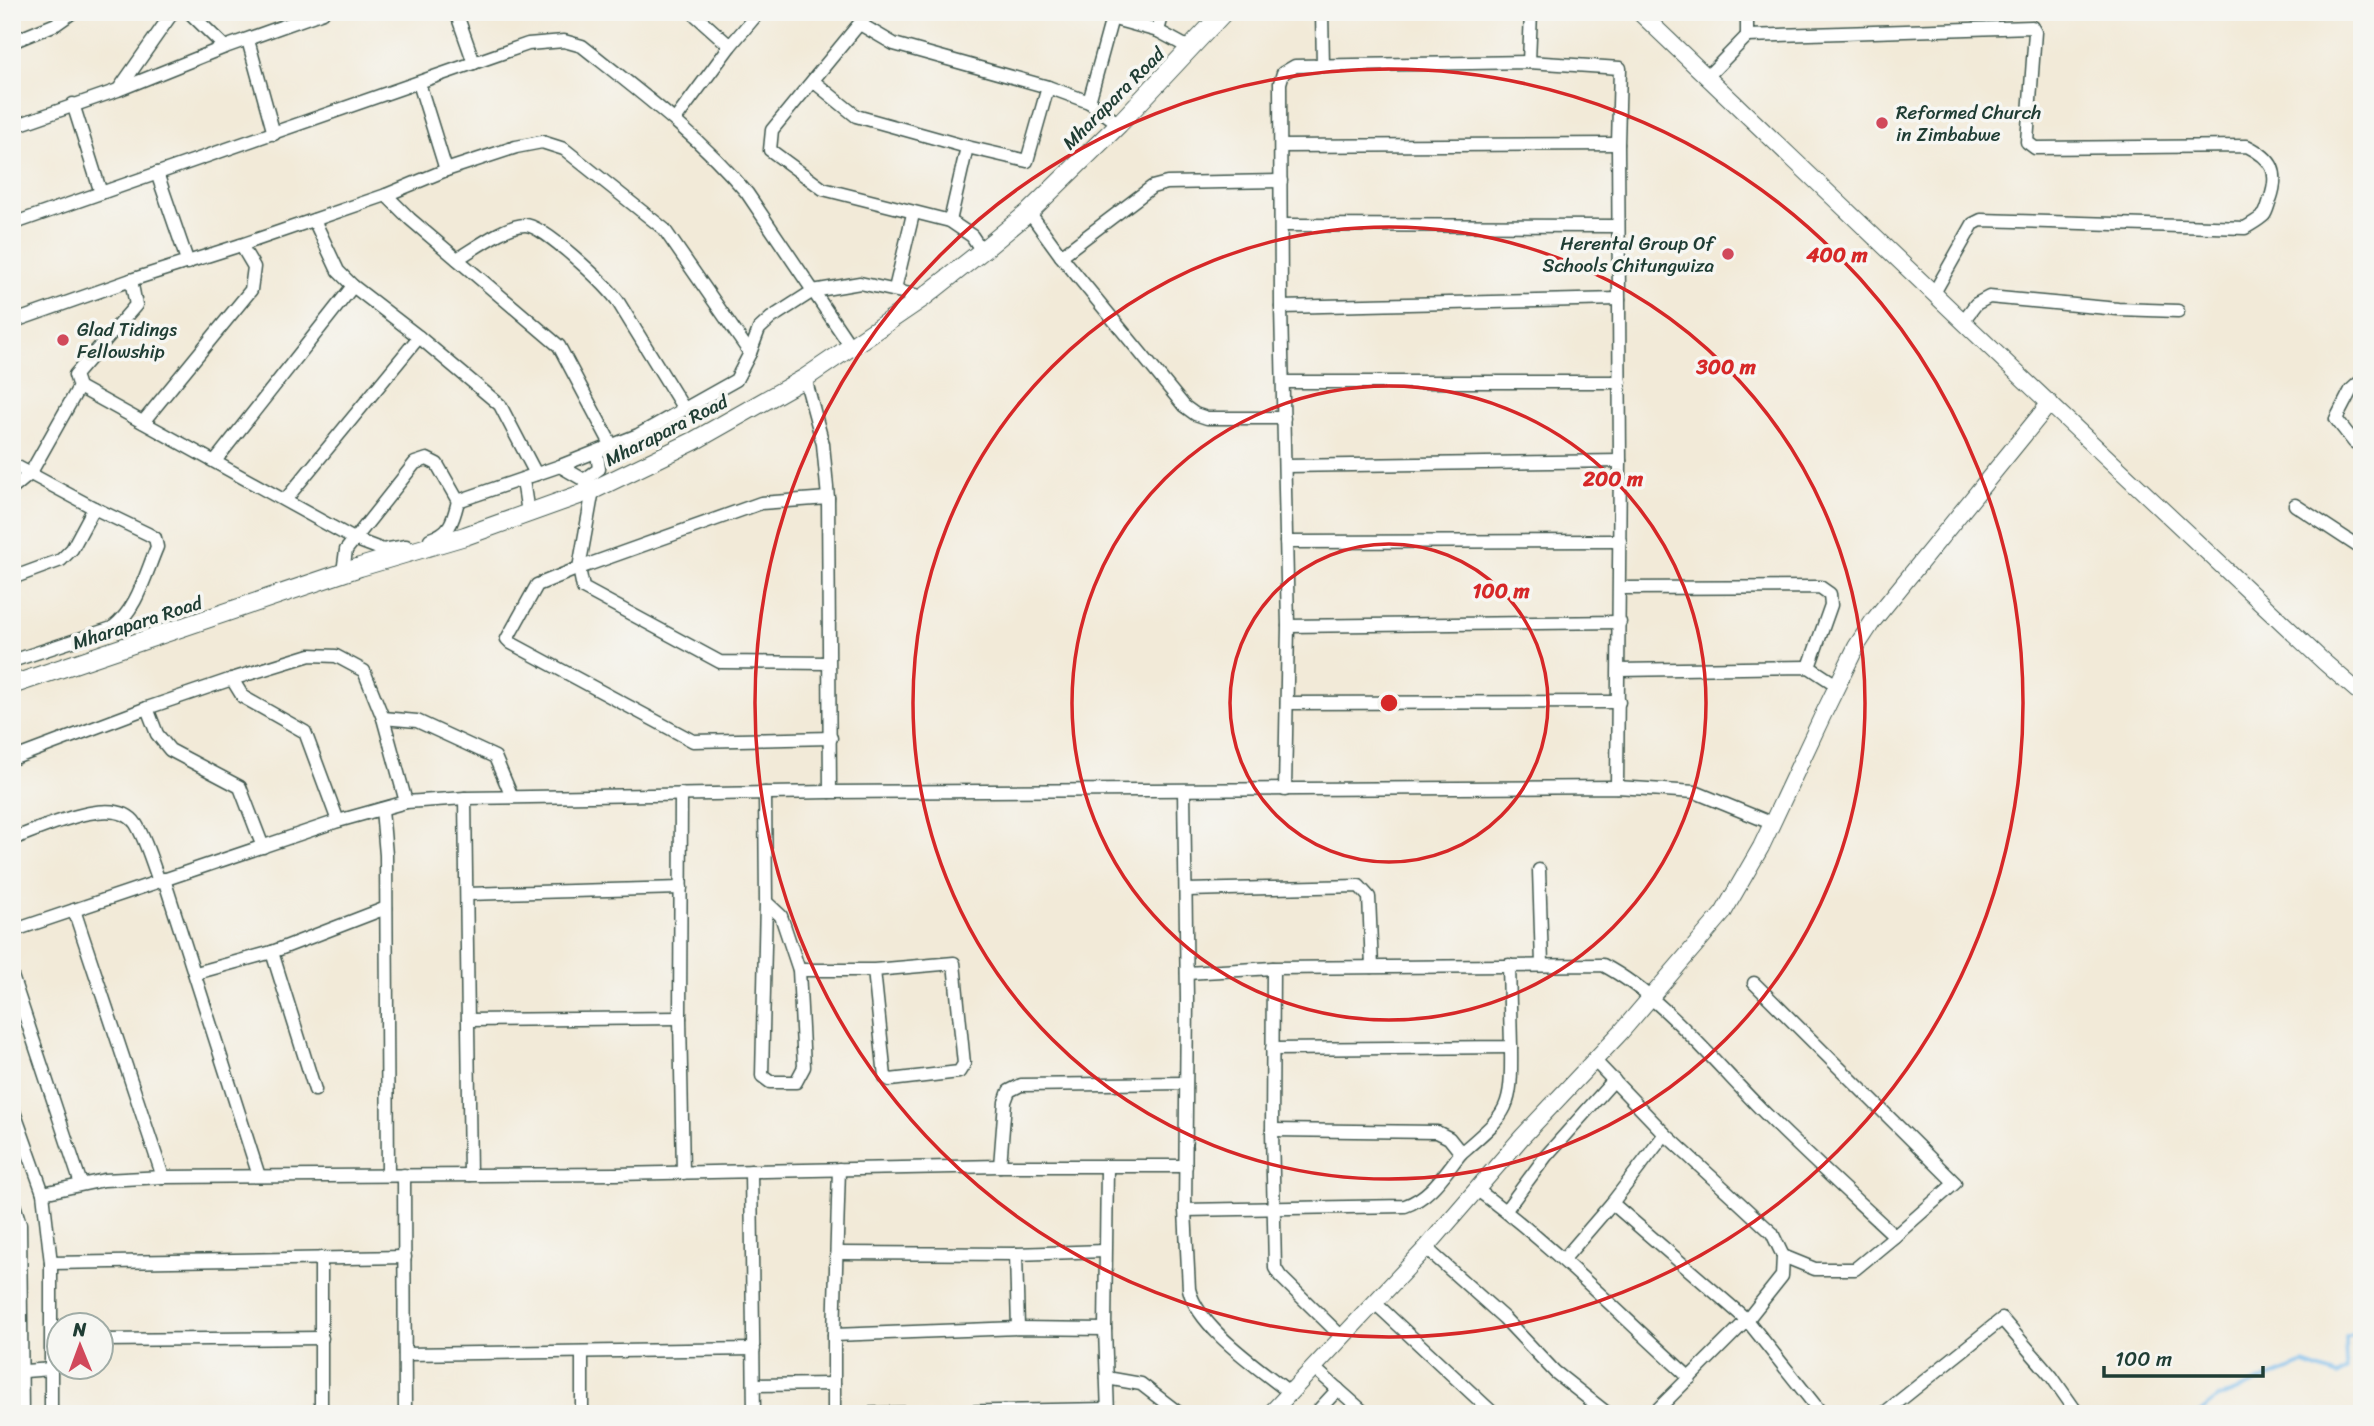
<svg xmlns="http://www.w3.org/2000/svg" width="2374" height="1426" font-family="Sriracha,sans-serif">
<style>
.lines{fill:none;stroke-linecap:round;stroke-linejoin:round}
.stream{stroke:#74b9ea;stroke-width:3.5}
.minor-casing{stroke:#3f574d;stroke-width:15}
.tertiary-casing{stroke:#3f574d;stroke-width:18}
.secondary-casing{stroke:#3f574d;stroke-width:20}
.minor{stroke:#fff;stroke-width:12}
.tertiary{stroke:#fff;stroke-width:16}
.secondary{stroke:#fff;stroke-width:18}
.ring{fill:none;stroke:#d62828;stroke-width:3.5}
.poi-dot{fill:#d1495b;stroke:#f6f6f2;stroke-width:2.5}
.labels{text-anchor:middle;stroke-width:7;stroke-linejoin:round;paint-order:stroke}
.street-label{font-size:19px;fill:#1f3d34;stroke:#f6f6f2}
.poi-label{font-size:19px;fill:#1f3d34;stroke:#f6f6f2;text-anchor:start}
.centre{fill:#d62828;stroke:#f6f6f2;stroke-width:3.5}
.ring-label{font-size:21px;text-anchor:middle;font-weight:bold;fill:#d62828;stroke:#f6f6f2;stroke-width:7;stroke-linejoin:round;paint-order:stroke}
</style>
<rect width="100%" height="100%" fill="#f6f6f2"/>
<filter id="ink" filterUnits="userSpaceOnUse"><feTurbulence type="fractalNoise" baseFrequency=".0143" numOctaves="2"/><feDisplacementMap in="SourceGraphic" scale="14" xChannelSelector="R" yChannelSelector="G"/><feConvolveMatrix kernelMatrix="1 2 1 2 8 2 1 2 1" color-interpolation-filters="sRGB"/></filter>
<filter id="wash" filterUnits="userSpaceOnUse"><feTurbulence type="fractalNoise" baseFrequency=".00686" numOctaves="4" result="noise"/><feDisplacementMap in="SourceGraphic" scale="28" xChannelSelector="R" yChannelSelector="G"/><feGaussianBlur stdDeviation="1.57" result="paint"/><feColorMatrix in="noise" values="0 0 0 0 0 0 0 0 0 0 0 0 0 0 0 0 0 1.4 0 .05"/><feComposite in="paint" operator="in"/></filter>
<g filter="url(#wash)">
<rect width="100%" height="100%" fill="#f2ead8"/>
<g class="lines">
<!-- stream -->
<path class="stream" d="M2198 1414 2218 1398 2304 1364 2338 1376 2346 1370 2345 1337 2362 1332"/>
</g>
</g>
<g filter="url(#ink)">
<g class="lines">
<defs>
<g id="minor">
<path d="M189 12 225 47"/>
<path d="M456 12 474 63"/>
<path d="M692 12 730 46"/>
<path d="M869 12 772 130 770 150 823 189 950 221 972 236 982 251"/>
<path d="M1089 12 1158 31 1191 49"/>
<path d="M1322 12 1323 66"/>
<path d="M1747 12V36L2032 27 2035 32 2027 142 2035 148 2247 146C2273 159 2280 172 2270 200 2268 205 2267 211 2264 215 2259 220 2251 224 2245 228L1981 220 1973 224 1934 293"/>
<path d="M860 24 894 44 1048 87 1089 102 1119 124"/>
<path d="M1158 31 1163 12"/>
<path d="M248 40 274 134"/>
<path d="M12 42 56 24 73 12"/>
<path d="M1529 62 1531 12"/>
<path d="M1706 78 1747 36"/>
<path d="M813 81 856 116 967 147 1027 161 1048 87"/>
<path d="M419 83 446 170"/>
<path d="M119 89 173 12"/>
<path d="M1089 102 1112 18"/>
<path d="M73 104 101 193"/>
<path d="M675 120 730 46 759 12"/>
<path d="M12 127 118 90 225 47 323 12"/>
<path d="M1281 146 1618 144"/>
<path d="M157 173 188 263"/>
<path d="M386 195 410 219 559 346 612 446"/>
<path d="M1029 212 1061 256 1184 406 1195 414 1207 418H1284"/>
<path d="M314 220 338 271 353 286 419 337 500 405 536 474"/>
<path d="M950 221 967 147"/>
<path d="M12 224 528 44 564 41 582 46C640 92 699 136 747 193L851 347"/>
<path d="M1282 225 1618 226"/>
<path d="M1061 256 1152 187 1167 183 1281 181"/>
<path d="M457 259C474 249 506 225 525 225 544 225 605 284 617 300L684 409"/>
<path d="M131 280 136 305 75 375 79 387 354 539 383 550 406 546"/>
<path d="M895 289 913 214"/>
<path d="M1281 307 1619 299"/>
<path d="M1963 321 1976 304 1989 297 2118 309 2178 311"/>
<path d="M12 322 131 280 241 245 386 195 446 170 516 147 542 142 564 149 664 229 750 353"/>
<path d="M805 378 823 444 828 498 830 792"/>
<path d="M2362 380 2351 390 2336 419 2354 442 2362 447"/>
<path d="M1283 382H1620"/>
<path d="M143 422 251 290 254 267 241 245"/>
<path d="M215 461 353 286"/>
<path d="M12 464 94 508 148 534 155 538 157 547C145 575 137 610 112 628L12 661"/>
<path d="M560 466 584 480 593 490 579 568 583 588 720 662 828 663"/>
<path d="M1285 466 1620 461"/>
<path d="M523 480 528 513"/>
<path d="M584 480 599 469 597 452"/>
<path d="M12 489 30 474 79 387"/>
<path d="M828 498 761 503 579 568 537 585 507 639 511 643 693 741 831 738"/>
<path d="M286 499 419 337"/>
<path d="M2295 505 2362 549"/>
<path d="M430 539C451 532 453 521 458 501L560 466 638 435 736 380 750 353 759 329 771 318 813 291 860 283 924 297"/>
<path d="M1286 542 1620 541"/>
<path d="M343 572 346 550 415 463 427 459 437 464 458 501"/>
<path d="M12 578 61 560 72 549 94 508"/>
<path d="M1620 588 1820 587 1830 594 1831 605 1809 667"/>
<path d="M1288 626 1620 622"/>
<path d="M1620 670 1809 667 1838 686"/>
<path d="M232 679 243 697 305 732 338 821"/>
<path d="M1287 703 1619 702"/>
<path d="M147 708 157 734 170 750 240 787 263 847"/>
<path d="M383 718 417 721 495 757 512 797"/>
<path d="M12 759 147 708 232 679 310 655 336 656 364 671 383 718 406 802"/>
<path d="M1285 790 1288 626 1281 307 1280 83 1283 73 1295 66 1529 62 1620 68 1618 144 1620 461 1617 787"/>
<path d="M1184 791 1187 999 1185 1210 1189 1289C1198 1328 1259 1368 1290 1393"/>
<path d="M765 793 766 902 781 916 799 970 804 1067 796 1082H770L762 1076 766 902"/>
<path d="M681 794 680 1018 683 1173"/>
<path d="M465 798 470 1175"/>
<path d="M382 809 386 855 388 1175"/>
<path d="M12 839C41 829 115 792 136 824 146 840 152 863 159 881"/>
<path d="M1539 870 1542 964"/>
<path d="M164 879 259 1176"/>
<path d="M1186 890 1359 886 1369 897 1372 967"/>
<path d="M467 894 681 888"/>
<path d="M74 910 163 1177"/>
<path d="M12 931 338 821 406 802 465 798 830 792 1617 787 1695 792 1771 823"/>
<path d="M272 952 315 1090"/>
<path d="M1273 968 1272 1130 1275 1268 1280 1276 1342 1337"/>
<path d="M799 970H874L954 963 964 1064 959 1072 890 1080 885 1077 874 970"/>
<path d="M196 973 272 952 386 908"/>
<path d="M1187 973 1273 968 1603 965C1659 994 1711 1058 1756 1104 1801 1150 1848 1192 1895 1236L1955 1183 1754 983"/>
<path d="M12 976 81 1184"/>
<path d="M468 1020 680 1018"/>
<path d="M1272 1049 1511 1047 1509 965"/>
<path d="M1595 1061 1665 1134 1772 1233 1783 1256 1782 1276 1747 1320 1653 1414"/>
<path d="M12 1106 43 1193 51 1263V1414"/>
<path d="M1461 1153C1508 1112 1512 1111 1511 1047"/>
<path d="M1000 1166 1005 1102 1009 1091 1021 1085 1186 1083"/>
<path d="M1107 1167 1105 1329 1108 1414"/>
<path d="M751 1171 754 1414"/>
<path d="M404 1175 405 1414"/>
<path d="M1476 1189C1553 1245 1619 1314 1690 1378"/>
<path d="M43 1193 104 1180 163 1177 616 1174 1000 1166H1186"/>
<path d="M12 1198 20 1224 22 1414"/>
<path d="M1612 1203 1747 1320 1822 1414"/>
<path d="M1185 1210 1405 1206C1431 1197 1444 1174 1461 1153L1449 1138 1437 1132 1272 1130"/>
<path d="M1506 1210 1546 1156 1614 1080"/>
<path d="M1426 1248 1504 1318 1555 1372 1608 1414"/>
<path d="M838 1253 1016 1254 1105 1251"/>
<path d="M1016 1254 1018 1328"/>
<path d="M1783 1256 1815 1269H1855L1895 1236"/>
<path d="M321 1258V1414"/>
<path d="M1563 1260 1612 1203 1665 1134"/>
<path d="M51 1263 405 1257"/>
<path d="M1375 1303 1494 1414"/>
<path d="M834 1335 1018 1328 1105 1329"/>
<path d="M102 1340 322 1338"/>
<path d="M582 1352V1414"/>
<path d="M405 1354 754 1349"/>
<path d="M1314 1368 1366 1414"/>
<path d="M12 1372 51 1369"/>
<path d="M1107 1378 1141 1384 1180 1414"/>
<path d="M754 1385 834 1384"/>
<path d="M834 1414V1335L839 1169"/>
<path d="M841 1414 1108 1409"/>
<path d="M1315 1414 1338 1389"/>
<path d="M1883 1414 2002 1319 2052 1377 2078 1414"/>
</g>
<g id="tertiary">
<path d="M1639 12 2015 371 2324 662 2362 695"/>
<path d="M1270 1414 1426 1248 1522 1137 1621 1032 1723 913 1761 847 1821 719 1856 647 1873 621 2050 403"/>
</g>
<path id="secondary" d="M12 685 360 567 465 536 593 490 694 441 805 378 924 297 982 251 1029 212 1119 124 1224 12"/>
</defs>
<!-- minor casing -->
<use href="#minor" class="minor-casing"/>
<!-- tertiary casing -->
<use href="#tertiary" class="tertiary-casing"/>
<!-- secondary casing -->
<use href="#secondary" class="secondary-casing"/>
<!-- minor -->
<use href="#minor" class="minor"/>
<!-- tertiary -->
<use href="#tertiary" class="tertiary"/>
<!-- secondary -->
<use href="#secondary" class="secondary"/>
</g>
</g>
<!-- distance rings -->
<g class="ring">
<circle cx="1389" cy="703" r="159"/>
<circle cx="1389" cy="703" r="317"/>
<circle cx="1389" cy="703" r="476"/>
<circle cx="1389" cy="703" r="634"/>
</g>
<!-- markers -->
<g class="poi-dot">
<circle cx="1882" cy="123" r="7"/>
<circle cx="1728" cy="254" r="7"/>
<circle cx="63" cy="340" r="7"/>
</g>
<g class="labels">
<!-- street labels -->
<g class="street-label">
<text transform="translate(1113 98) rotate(-45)" y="7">Mharapara Road</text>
<text transform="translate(666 430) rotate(-27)" y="7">Mharapara Road</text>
<text transform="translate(137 622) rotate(-18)" y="7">Mharapara Road</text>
</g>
<!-- poi labels -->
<g class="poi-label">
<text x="1896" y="119">Reformed Church<tspan x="1896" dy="22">in Zimbabwe</tspan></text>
<text x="1714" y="250" text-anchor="end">Herental Group Of<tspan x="1714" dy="22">Schools Chitungwiza</tspan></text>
<text x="77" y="336">Glad Tidings<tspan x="77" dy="22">Fellowship</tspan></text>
</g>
</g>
<circle cx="1389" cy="703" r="10" class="centre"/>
<g class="ring-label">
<text x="1837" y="262">400 m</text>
<text x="1726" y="374">300 m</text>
<text x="1613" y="486">200 m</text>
<text x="1501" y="598">100 m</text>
</g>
<!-- margin -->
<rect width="2374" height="1426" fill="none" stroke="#f6f6f2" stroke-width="42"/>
<!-- north arrow -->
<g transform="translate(80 1346) rotate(359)"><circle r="33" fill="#f6f6f2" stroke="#a0aca6" stroke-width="2"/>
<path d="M0-5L12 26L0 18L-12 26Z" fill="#d1495b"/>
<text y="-10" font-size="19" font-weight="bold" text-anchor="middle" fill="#1f3d34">N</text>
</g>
<!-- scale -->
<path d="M2104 1366v10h159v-10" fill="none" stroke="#1f3d34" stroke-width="3.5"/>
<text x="2115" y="1366" font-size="21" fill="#1f3d34" stroke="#f6f6f2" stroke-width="5" paint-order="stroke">100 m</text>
</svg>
